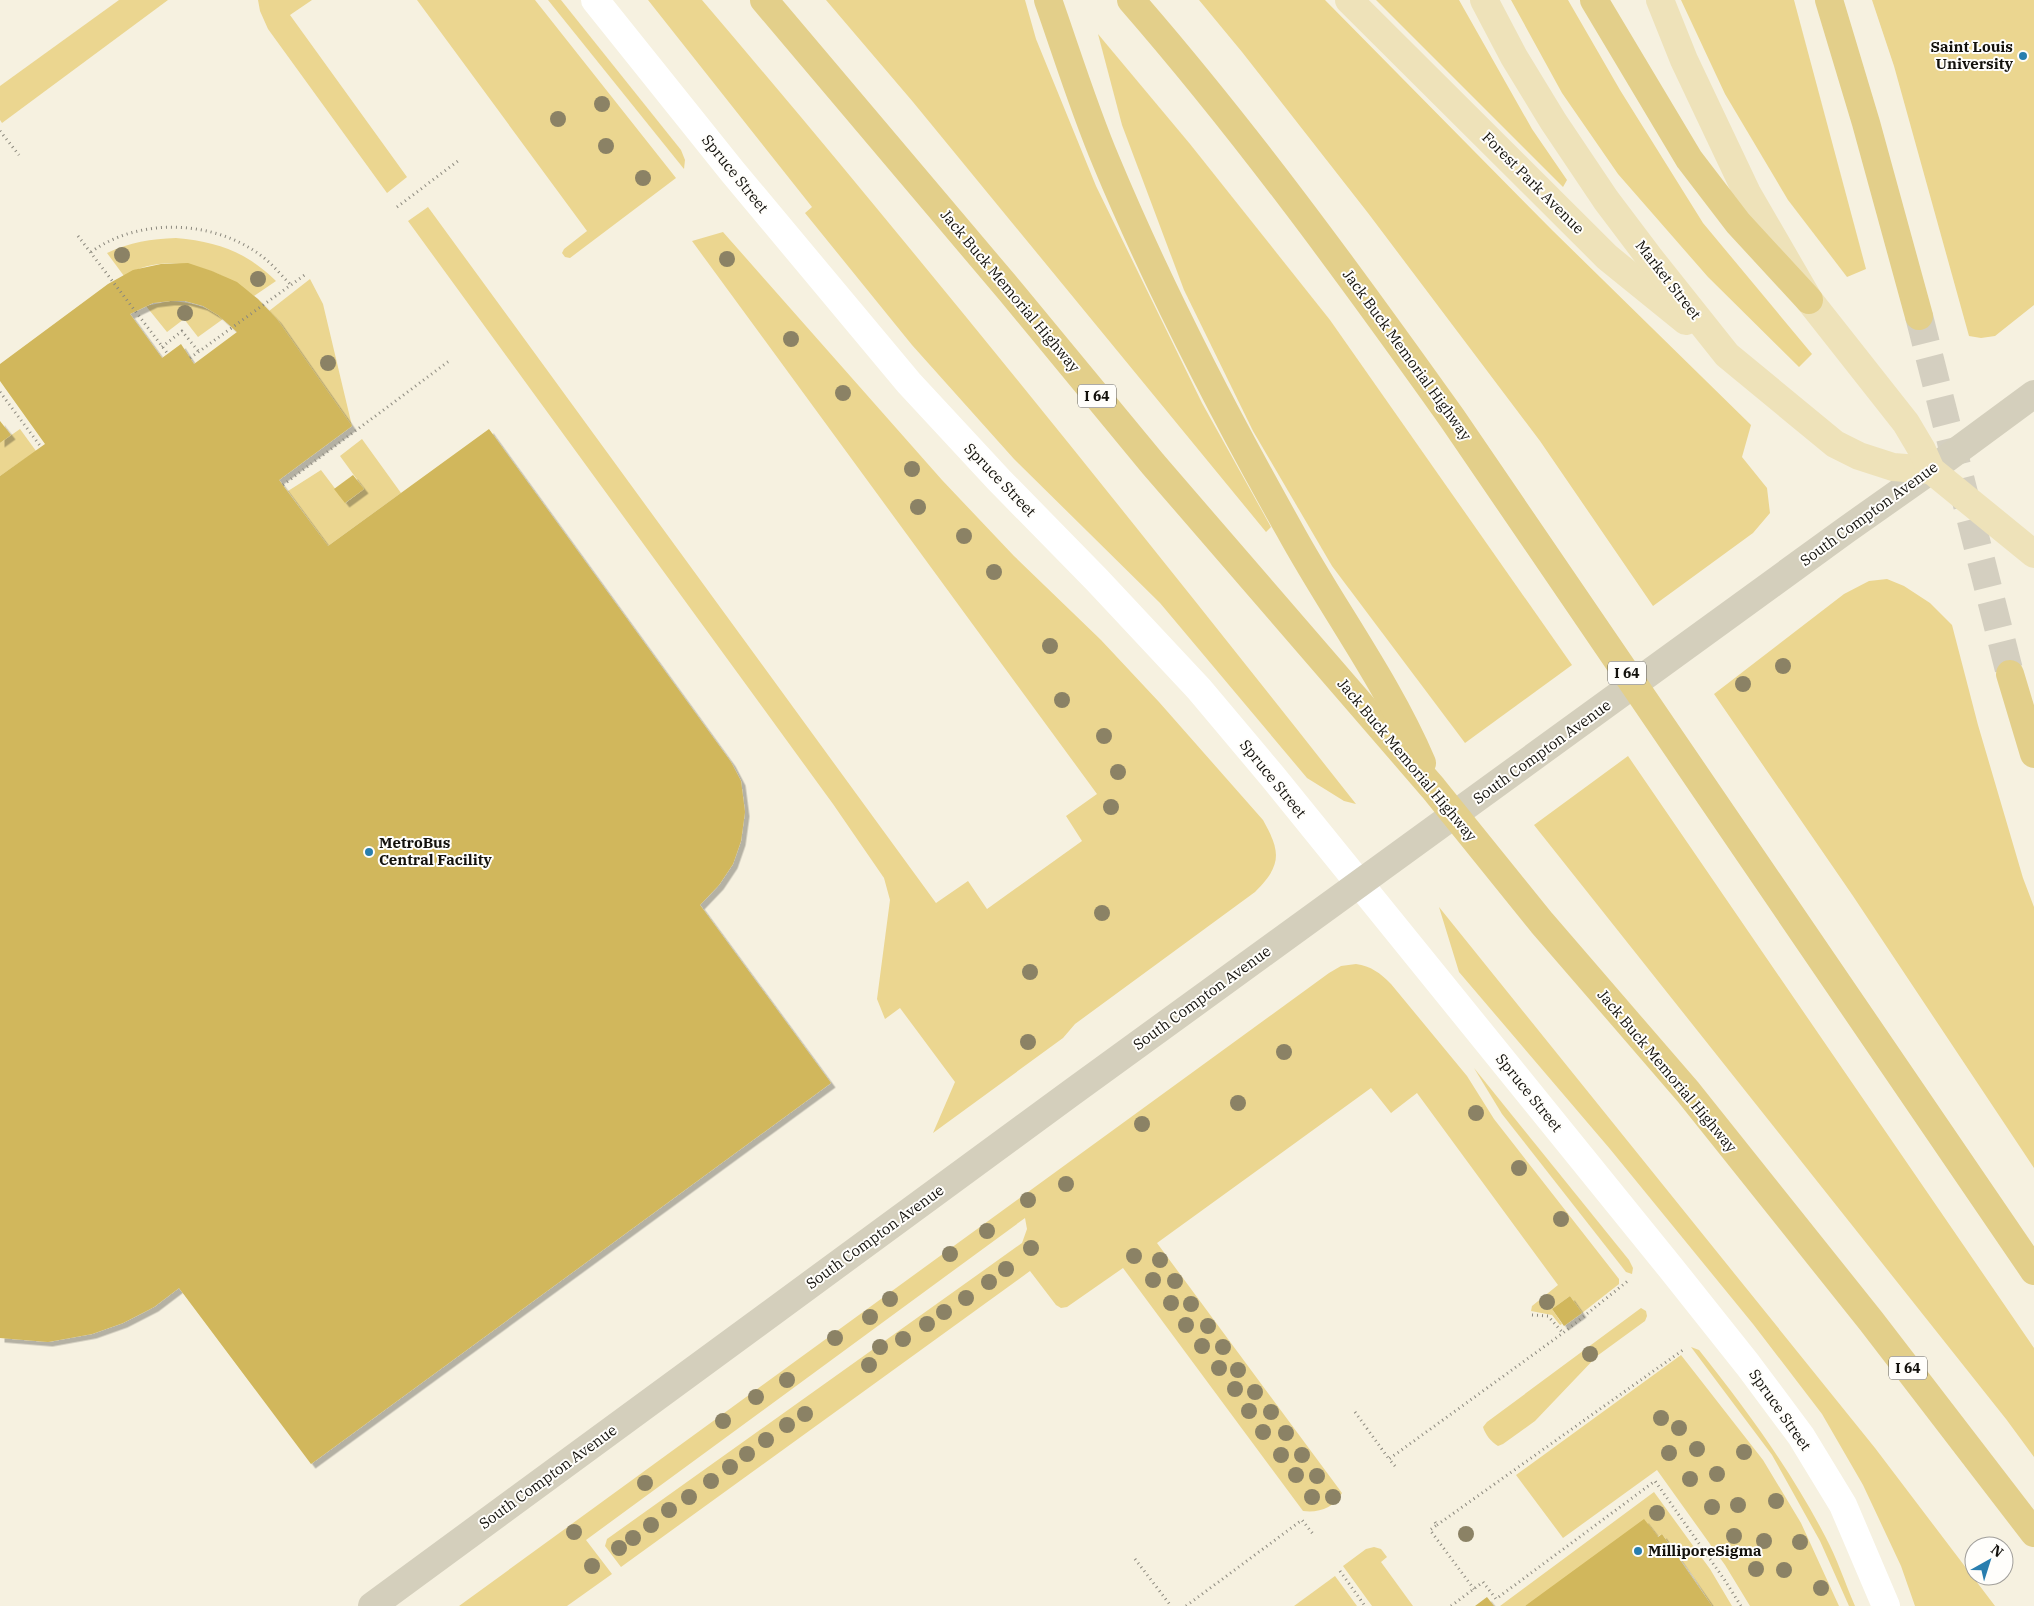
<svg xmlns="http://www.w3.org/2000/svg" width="2034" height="1606" font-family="'IBM Plex Serif',serif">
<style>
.green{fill:#ebd690}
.building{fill:#d1b75b;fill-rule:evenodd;filter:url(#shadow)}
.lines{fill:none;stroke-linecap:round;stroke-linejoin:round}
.highway-tunnel{stroke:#d4cfc0;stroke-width:28;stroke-dasharray:28 14;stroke-linecap:butt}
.path{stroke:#8b887d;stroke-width:3;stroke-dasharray:1 4;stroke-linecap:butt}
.street{stroke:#fff;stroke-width:28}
.secondary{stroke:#d4cfbc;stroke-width:28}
.primary{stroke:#eee2b9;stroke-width:28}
.highway{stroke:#e3cf8a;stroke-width:28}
.tree{fill:#8b8265}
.poi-dot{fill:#297eae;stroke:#fffefb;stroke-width:2}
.labels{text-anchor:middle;stroke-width:4;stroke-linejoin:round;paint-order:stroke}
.shield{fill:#fffefb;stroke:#5a5854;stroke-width:1}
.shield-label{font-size:14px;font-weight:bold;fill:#13110c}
.poi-label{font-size:15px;font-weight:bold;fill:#13110c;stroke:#fffefb;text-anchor:start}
.street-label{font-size:15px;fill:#13110c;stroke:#fffefb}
</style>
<defs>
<filter id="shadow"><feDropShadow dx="4.5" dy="4.5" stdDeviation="0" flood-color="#0004"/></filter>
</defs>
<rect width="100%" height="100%" fill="#f6f1e0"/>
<!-- green -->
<g class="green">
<path d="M119 0H168L2 123 0 120V86Z"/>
<path d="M258 0H312L290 15 407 177 387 193 268 29 260 11Z"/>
<path d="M417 0H535L676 178 570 258 565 257 562 253 564 249 587 231Z"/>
<path d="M548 0H561L681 150 685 160 684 169Z"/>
<path d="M648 0H702C926 263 1142 533 1356 804L1344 801 1307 778 1160 603 1014 459 912 345 805 213 812 207Z"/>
<path d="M826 0H1025L1036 39 1096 186 1202 403 1271 527 1266 532 913 102Z"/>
<path d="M1199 0H1325L1552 230 1751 425 1742 457 1767 488 1770 513 1753 533 1653 606 1540 441 1368 213 1242 52Z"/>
<path d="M1376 0H1459L1532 129 1567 180 1563 187Z"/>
<path d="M1511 0H1568L1620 90 1703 223 1812 354 1799 367 1708 277 1618 174 1562 93Z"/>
<path d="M1681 0H1794L1866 269 1847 277 1788 200 1725 94Z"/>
<path d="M1872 0H2034V305L1995 336 1981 338 1969 336 1894 66Z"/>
<path d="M1098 34 1190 144 1330 320 1572 665 1465 743 1332 566 1253 431 1184 290 1122 125Z"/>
<path d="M428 207 936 903 968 881 987 909 1082 841 1066 816 1097 794 692 241 723 232 942 480 1014 556 1101 640 1159 702 1263 820C1281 852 1282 865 1255 892L1075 1024 1063 1038 933 1133 955 1082 900 1008 885 1019 877 999 890 900 884 878 833 804 408 221Z"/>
<path d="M176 238C218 242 245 251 276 281L254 296C218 267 167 250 124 276L107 253C130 242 151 239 176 238Z"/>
<path d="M310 279 323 304 352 426 277 319 269 311Z"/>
<path d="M170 301C190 302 207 306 223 319L198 337 184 319 167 332 146 306Z"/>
<path d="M20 429 36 451 0 476V443Z"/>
<path d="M362 439 401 493 328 546 288 491 321 470 346 503 364 489 340 456Z"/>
<path d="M1887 579 1904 586 1930 603 1952 625 1978 725 2023 878 2034 907V1168L1853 896 1714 694 1844 594 1869 581Z"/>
<path d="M1628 756 2034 1348V1457L2006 1419 1534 825Z"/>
<path d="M1439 907 1875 1448 1995 1606H1915L1901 1566 1863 1485 1822 1414 1753 1324 1610 1149 1459 972Z"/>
<path d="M1356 964C1371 966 1380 973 1391 984L1467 1076 1494 1119 1619 1279V1284L1582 1313 1570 1296 1552 1309 1562 1324 1560 1325 1552 1315 1531 1311 1532 1306 1558 1285 1417 1093 1391 1113 1371 1088 1157 1243 1342 1493C1334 1508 1319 1513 1303 1511L1123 1268 1067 1307 1061 1308 1056 1305 1030 1271 621 1567 605 1546 607 1539 1022 1243 1027 1229 1025 1218 586 1540 612 1574 567 1606H459L1329 973 1341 966Z"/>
<path d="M1474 1068 1629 1260 1633 1268 1632 1274 1626 1272 1502 1114Z"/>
<path d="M1641 1308 1646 1311 1647 1316 1645 1321 1597 1356 1535 1421 1503 1444 1498 1446C1491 1442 1485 1434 1483 1427L1487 1422Z"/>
<path d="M1691 1347 1699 1350C1746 1409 1790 1469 1825 1536 1837 1558 1845 1583 1855 1606H1849L1820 1541 1772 1455Z"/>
<path d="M1681 1355 1763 1460 1801 1523 1839 1606H1750L1725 1565 1657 1470 1563 1538 1516 1475Z"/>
<path d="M1654 1492 1710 1569 1732 1606H1712L1693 1576 1662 1534 1525 1606H1500Z"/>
<path d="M1374 1547 1381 1549 1387 1557 1381 1562 1413 1606H1372L1343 1566 1366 1549Z"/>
<path d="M1335 1576 1357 1606H1294Z"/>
</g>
<!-- building -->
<g class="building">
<path d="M188 263 212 271 237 282 258 299 277 319 352 426 279 480 328 546 489 429 731 762 741 781 745 812 741 841 733 864 719 885 700 905 831 1083 311 1464 179 1288 154 1307 123 1323 92 1334 48 1342 0 1338V476L45 444 0 381V364L108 284 133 270 161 264ZM170 301H185L203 306 218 315 237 332 194 364 181 344 162 358 130 314 153 303Z"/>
<path d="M0 421 11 435 0 443Z"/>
<path d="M353 475 364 489 345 503 334 489Z"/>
<path d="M1570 1296 1582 1313 1564 1326 1552 1309Z"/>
<path d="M1644 1519 1658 1537 1662 1534 1712 1606H1525Z"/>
<path d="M1487 1597 1494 1606H1475Z"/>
</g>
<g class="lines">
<!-- highway-tunnel -->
<path class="highway-tunnel" d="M1919 316 2010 674"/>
<!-- path -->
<g class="path">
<path d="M0 131 19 155"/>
<path d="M397 207 458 161"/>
<path d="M78 236 168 354"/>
<path d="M91 252C142 215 223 220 270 263 277 270 284 278 291 285"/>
<path d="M162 347 182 331 199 352"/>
<path d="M190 358 306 274"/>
<path d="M0 392 41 447"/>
<path d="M283 485 449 361"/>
<path d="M1532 1315 1548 1316 1563 1333"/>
<path d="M1355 1412 1389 1459"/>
<path d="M1395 1466 1389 1459 1563 1333 1629 1280"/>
<path d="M1435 1522 1437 1525 1430 1530 1474 1589"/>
<path d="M1437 1525 1683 1350"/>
<path d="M1135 1559 1171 1606"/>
<path d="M1340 1571 1365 1606"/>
<path d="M1186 1606 1302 1520 1313 1534"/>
<path d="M1451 1606 1483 1582 1496 1599 1655 1481 1724 1579 1741 1606"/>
</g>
<!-- street -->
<path class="street" d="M595 0 732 171 909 383 999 480 1097 580 1199 689 1273 777 1670 1267 1748 1365 1801 1436 1843 1505 1886 1606"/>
<!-- secondary -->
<path class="secondary" d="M372 1606 1071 1093 1846 530 1931 470 2034 394"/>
<!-- primary -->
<g class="primary">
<path d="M1349 0 1607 257 1686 321"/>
<path d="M1484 0 1514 57 1553 121 1606 200 1649 257 1727 355 1835 444 1859 456 1893 467 1931 470"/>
<path d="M1660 0 1684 60 1747 193 1809 300 1906 423 1922 450 1931 470 2034 554"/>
</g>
<!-- highway -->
<g class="highway">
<path d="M764 0 1011 292 1153 464 1433 788 1542 923 1688 1092 1871 1321 2034 1533"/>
<path d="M1048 0C1067 54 1084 109 1106 161 1159 288 1222 410 1289 529 1332 608 1387 681 1422 763"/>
<path d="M1131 0C1246 132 1350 275 1452 418L2034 1271"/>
<path d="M1594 0 1689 159 1738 223 1809 300"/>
<path d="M1829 0 1866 123 1919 316"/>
<path d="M2010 674 2034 754"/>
</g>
</g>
<!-- trees -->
<g class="tree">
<circle cx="602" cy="104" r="8"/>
<circle cx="558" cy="119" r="8"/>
<circle cx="606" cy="146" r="8"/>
<circle cx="643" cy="178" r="8"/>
<circle cx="122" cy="255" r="8"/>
<circle cx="727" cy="259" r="8"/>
<circle cx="258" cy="279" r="8"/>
<circle cx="185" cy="313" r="8"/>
<circle cx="791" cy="339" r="8"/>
<circle cx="328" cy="363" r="8"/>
<circle cx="843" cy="393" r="8"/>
<circle cx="912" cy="469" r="8"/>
<circle cx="918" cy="507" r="8"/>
<circle cx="964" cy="536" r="8"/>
<circle cx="994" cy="572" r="8"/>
<circle cx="1050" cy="646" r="8"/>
<circle cx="1783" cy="666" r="8"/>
<circle cx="1743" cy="684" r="8"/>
<circle cx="1062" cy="700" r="8"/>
<circle cx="1104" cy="736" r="8"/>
<circle cx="1118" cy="772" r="8"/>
<circle cx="1111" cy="807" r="8"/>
<circle cx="1102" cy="913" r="8"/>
<circle cx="1030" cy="972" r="8"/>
<circle cx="1028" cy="1042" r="8"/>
<circle cx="1284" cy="1052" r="8"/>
<circle cx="1238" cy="1103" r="8"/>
<circle cx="1476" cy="1113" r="8"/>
<circle cx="1142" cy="1124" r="8"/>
<circle cx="1519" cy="1168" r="8"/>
<circle cx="1066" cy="1184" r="8"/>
<circle cx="1028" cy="1200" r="8"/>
<circle cx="1561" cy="1219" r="8"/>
<circle cx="987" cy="1231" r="8"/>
<circle cx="1031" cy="1248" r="8"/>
<circle cx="950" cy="1254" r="8"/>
<circle cx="1134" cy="1256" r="8"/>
<circle cx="1160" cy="1260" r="8"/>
<circle cx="1006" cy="1269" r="8"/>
<circle cx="1153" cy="1280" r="8"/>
<circle cx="1175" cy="1281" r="8"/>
<circle cx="989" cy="1282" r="8"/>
<circle cx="966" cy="1298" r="8"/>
<circle cx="890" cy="1299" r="8"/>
<circle cx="1547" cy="1302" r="8"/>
<circle cx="1171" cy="1303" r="8"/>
<circle cx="1191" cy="1304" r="8"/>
<circle cx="944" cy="1312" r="8"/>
<circle cx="870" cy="1317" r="8"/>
<circle cx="927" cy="1324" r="8"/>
<circle cx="1186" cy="1325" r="8"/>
<circle cx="1208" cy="1326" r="8"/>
<circle cx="835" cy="1338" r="8"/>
<circle cx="903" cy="1339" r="8"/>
<circle cx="1202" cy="1346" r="8"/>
<circle cx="880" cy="1347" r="8"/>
<circle cx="1223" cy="1347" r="8"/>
<circle cx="1590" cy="1354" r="8"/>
<circle cx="869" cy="1365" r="8"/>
<circle cx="1219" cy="1368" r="8"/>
<circle cx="1238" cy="1370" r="8"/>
<circle cx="787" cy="1380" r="8"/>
<circle cx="1235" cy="1389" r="8"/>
<circle cx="1255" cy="1392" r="8"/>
<circle cx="756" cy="1397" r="8"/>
<circle cx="1249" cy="1411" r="8"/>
<circle cx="1271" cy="1412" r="8"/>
<circle cx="805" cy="1414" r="8"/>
<circle cx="1661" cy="1418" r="8"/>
<circle cx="723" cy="1421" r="8"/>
<circle cx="787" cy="1425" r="8"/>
<circle cx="1679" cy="1428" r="8"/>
<circle cx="1263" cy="1432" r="8"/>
<circle cx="1286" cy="1433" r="8"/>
<circle cx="766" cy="1440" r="8"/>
<circle cx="1697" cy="1449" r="8"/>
<circle cx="1744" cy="1452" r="8"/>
<circle cx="1669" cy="1453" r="8"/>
<circle cx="747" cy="1454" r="8"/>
<circle cx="1281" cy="1455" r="8"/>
<circle cx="1302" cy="1455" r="8"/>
<circle cx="730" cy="1467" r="8"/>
<circle cx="1717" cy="1474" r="8"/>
<circle cx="1296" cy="1475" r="8"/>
<circle cx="1317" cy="1476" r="8"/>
<circle cx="1690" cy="1479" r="8"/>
<circle cx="711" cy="1481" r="8"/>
<circle cx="645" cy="1483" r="8"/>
<circle cx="689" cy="1497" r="8"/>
<circle cx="1312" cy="1497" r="8"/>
<circle cx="1333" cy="1497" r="8"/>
<circle cx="1776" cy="1501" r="8"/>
<circle cx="1738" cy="1505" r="8"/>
<circle cx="1712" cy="1507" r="8"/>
<circle cx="669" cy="1510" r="8"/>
<circle cx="1657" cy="1513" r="8"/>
<circle cx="651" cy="1525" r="8"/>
<circle cx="574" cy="1532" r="8"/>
<circle cx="1466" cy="1534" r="8"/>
<circle cx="1734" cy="1536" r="8"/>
<circle cx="633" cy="1538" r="8"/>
<circle cx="1764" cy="1541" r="8"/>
<circle cx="1800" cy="1542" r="8"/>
<circle cx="619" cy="1548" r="8"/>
<circle cx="592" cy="1566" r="8"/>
<circle cx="1756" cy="1569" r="8"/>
<circle cx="1784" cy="1570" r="8"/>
<circle cx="1821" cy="1588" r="8"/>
</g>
<!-- markers -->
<g class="poi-dot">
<circle cx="2023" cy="56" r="5"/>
<circle cx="369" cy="852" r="5"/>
<circle cx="1638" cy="1551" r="5"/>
</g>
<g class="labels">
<!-- shield labels -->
<g class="shield">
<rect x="1078" y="384.5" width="38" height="23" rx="4"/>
<rect x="1608" y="661.5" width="38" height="23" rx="4"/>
<rect x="1889" y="1356.5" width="38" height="23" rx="4"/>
</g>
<g class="shield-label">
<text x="1097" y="401">I 64</text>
<text x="1627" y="678">I 64</text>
<text x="1908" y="1373">I 64</text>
</g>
<!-- poi labels -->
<g class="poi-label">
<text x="2013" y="52" text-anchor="end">Saint Louis<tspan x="2013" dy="17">University</tspan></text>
<text x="379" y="848">MetroBus<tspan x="379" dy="17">Central Facility</tspan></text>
<text x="1648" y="1556">MilliporeSigma</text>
</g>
<!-- street labels -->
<g class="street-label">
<text transform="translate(735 174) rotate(51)" y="5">Spruce Street</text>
<text transform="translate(1533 183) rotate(45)" y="5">Forest Park Avenue</text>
<text transform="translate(1668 280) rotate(52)" y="5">Market Street</text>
<text transform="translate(1010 291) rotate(50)" y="5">Jack Buck Memorial Highway</text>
<text transform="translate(1407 355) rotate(54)" y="5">Jack Buck Memorial Highway</text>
<text transform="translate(1000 480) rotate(46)" y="5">Spruce Street</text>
<text transform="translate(1869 514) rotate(-36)" y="5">South Compton Avenue</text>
<text transform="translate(1542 752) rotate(-36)" y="5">South Compton Avenue</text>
<text transform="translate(1407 760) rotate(50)" y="5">Jack Buck Memorial Highway</text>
<text transform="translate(1273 779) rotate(51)" y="5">Spruce Street</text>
<text transform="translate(1202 998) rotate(-36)" y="5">South Compton Avenue</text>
<text transform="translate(1667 1071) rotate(50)" y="5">Jack Buck Memorial Highway</text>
<text transform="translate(1529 1093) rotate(51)" y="5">Spruce Street</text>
<text transform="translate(875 1237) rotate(-36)" y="5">South Compton Avenue</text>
<text transform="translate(1780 1410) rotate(55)" y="5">Spruce Street</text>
<text transform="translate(548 1477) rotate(-36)" y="5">South Compton Avenue</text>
</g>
</g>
<!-- north arrow -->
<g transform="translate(1989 1561) rotate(39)"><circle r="24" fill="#fffefb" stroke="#a19f9b"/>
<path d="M0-4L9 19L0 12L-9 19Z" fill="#297eae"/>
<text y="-8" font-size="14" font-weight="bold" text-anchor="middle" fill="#13110c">N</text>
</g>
</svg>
